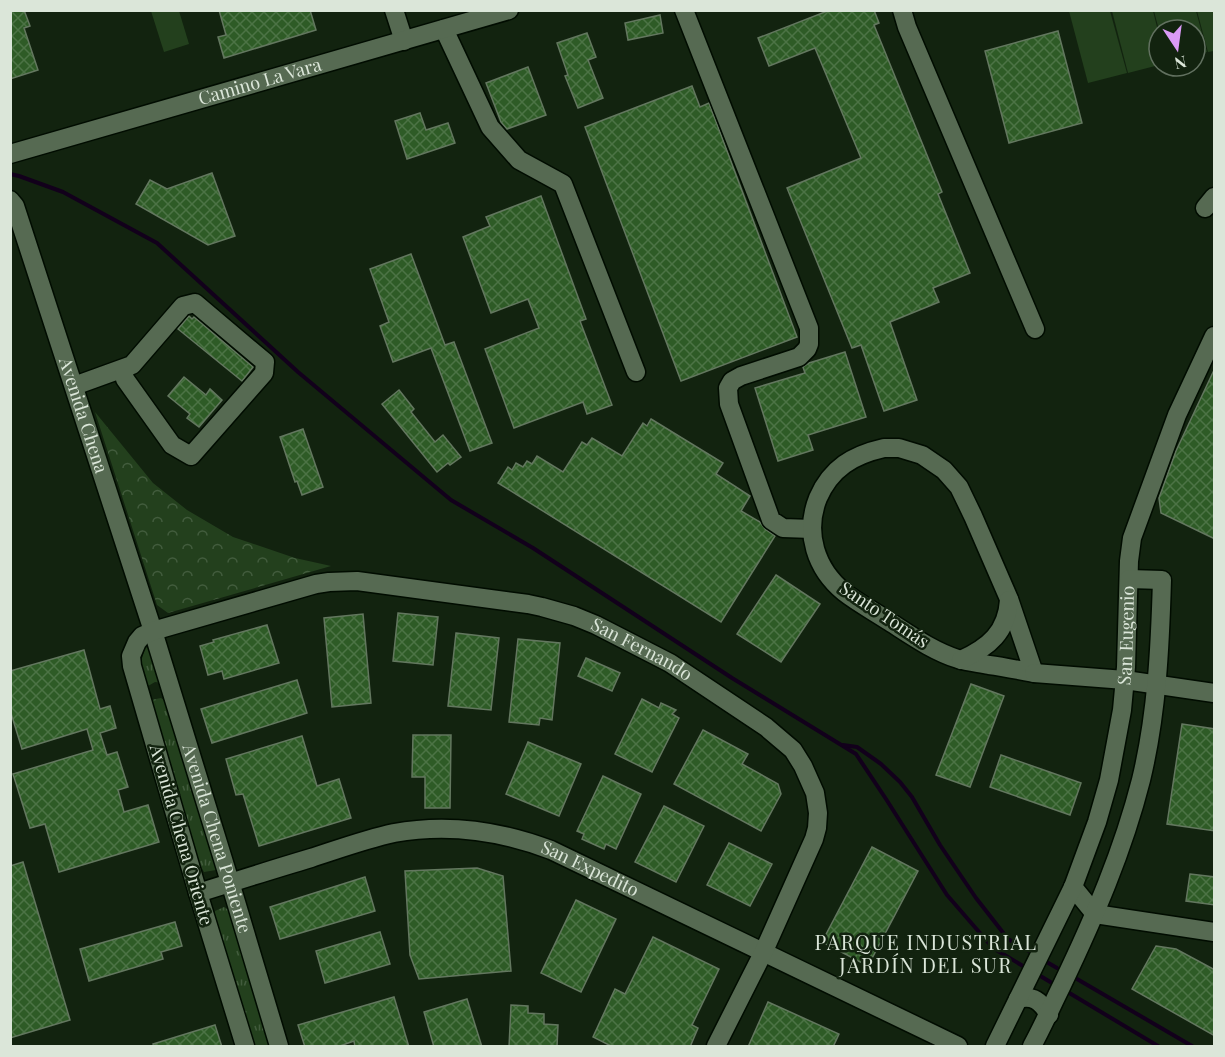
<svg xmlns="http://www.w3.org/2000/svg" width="1225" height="1057" font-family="'Playfair Display',serif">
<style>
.grass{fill:url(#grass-tufts)}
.forest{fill:url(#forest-crowns)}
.garden{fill:#23401d}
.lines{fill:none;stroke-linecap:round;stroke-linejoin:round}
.stream{stroke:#12001b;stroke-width:4}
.building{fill:url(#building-cross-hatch);stroke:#63775f;stroke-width:1.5}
.minor-casing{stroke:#010c00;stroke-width:21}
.minor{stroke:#566a52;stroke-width:18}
.labels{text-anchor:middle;stroke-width:5;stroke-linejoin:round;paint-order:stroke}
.street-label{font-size:18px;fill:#dbe6d9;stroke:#12230f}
.neighbourhood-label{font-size:20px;letter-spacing:1.5px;fill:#dbe6d9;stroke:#12230f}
</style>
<defs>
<pattern id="grass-tufts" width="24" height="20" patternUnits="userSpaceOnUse" patternTransform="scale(1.5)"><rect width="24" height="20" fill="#23401d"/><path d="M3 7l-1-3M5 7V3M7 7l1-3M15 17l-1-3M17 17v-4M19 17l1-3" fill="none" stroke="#425c3d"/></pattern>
<pattern id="forest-crowns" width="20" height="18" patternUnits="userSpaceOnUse" patternTransform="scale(1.5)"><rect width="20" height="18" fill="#23401d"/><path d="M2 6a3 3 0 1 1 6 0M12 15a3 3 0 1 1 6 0" fill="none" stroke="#425c3d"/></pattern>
<pattern id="building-cross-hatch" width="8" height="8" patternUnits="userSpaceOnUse" patternTransform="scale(1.5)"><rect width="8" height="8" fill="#2e5b26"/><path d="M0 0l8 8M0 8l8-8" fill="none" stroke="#4c7345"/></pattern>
</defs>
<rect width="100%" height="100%" fill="#12230f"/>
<!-- grass -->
<g class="grass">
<path d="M152 646 163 683 155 682 148 686 141 662 145 648Z"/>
<path d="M161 698 167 702 216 861V870L204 872 200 865 152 709 151 700Z"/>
<path d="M224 907 232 912 272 1046H253L215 919V911Z"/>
</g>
<!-- forest -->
<path class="forest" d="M95 412 153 483 187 510 233 537 295 558 331 566 168 613 157 605Z"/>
<!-- garden -->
<g class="garden">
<path d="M151 11H179L189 44 164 52Z"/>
<path d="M1069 11H1110L1127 73 1088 83Z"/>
<path d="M1112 11H1153L1159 35V65L1128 73Z"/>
<path d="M1154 11H1196L1207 52 1195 55V30H1159Z"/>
<path d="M1197 11H1214V51L1208 52Z"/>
</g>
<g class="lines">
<!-- stream -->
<g class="stream">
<path d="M10 174 19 176 63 192 157 243 298 372 451 500 533 548 732 678 856 754 886 799 947 895 993 948 1028 969"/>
<path d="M843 745 857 747 881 764 900 782 912 797 940 845 976 898 1008 939 1032 953"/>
<path d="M1045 961 1057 968"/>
<path d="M1037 974 1057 986"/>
<path d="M1077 979 1192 1046"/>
<path d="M1066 991 1158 1046"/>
</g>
</g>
<!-- building -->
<g class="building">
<path d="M10 10H24L30 26 24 28 38 70 10 79Z"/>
<path d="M219 10H310L316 30 224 58 218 37 226 35Z"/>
<path d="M830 10H874L879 23 874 25 942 192 938 194 970 273 933 288 939 302 890 322 917 400 884 411 861 345 852 348 787 188 861 158 815 48 769 66 758 38Z"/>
<path d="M660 15 663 33 628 40 625 23Z"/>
<path d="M1058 31 1082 123 1009 143 985 51Z"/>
<path d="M587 33 596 57 588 60 603 98 578 108 565 76 568 75 557 43Z"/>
<path d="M528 67 546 115 507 129 501 122 486 83Z"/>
<path d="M692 86 700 107 709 103 797 337 681 381 585 127Z"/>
<path d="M420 113 426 130 448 123 455 143 407 159 395 121Z"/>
<path d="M212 173 235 236 208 245 136 204 150 180 167 189Z"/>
<path d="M541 196 586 319 580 321 612 405 587 414 583 402 514 428 485 349 539 328 528 299 491 313 463 237 490 226 486 217Z"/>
<path d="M411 254 445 345 454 342 492 443 470 451 431 348 393 362 380 326 389 322 370 269Z"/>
<path d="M189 316 192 319 194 317 253 367 242 381 178 329Z"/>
<path d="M845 352 866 417 808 435 813 450 778 461 755 388 805 373 803 367 809 363Z"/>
<path d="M1215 368V539L1161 513 1159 498 1176 451Z"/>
<path d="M184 377 206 395 210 389 222 400 199 427 187 418 190 414 168 396Z"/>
<path d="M399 390 414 409 411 412 435 442 443 435 461 457 450 465 448 463 437 472 382 404Z"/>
<path d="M651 419 723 463 716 474 750 496 741 511 760 522 765 529 775 536 721 622 498 483 508 467 512 470 516 463 523 467 527 461 532 464 537 456 563 472 582 442 587 445 592 438 622 456 643 423 647 426Z"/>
<path d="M303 429 323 487 302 495 297 481 295 482 280 437Z"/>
<path d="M776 575 820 604 781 662 737 634Z"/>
<path d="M398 613 438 617 433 665 393 661Z"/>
<path d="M363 614 371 703 332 707 324 618Z"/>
<path d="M267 625 279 663 224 679 222 671 208 675 200 646 214 642 213 640Z"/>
<path d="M456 633 499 638 491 710 448 706Z"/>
<path d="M518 639 560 643 552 720 540 718 539 725 509 722Z"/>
<path d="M84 650 100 709 110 706 116 728 100 733 107 755 117 752 128 787 118 790 124 812 148 805 159 842 59 872 45 824 30 828 13 774 93 750 87 729 22 749 10 710V671Z"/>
<path d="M586 658 620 673 612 691 578 676Z"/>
<path d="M297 680 307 713 212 743 201 709Z"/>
<path d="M971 684 1004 696 970 787 936 775Z"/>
<path d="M642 699 659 708 661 703 676 710 672 714 679 718 652 772 615 754Z"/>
<path d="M1182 724 1215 729V831L1167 824Z"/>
<path d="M703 730 748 754 742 764 778 784 781 794 761 831 674 784Z"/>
<path d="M413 735H451L450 808H425V777H412Z"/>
<path d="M302 736 317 786 339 779 351 818 259 846 243 794 236 795 226 759Z"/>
<path d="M528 742 581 764 559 816 506 794Z"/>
<path d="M1001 755 1081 783 1070 815 990 787Z"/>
<path d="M603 776 641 794 616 849 606 844 604 849 582 839 584 834 577 831Z"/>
<path d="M664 806 704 826 676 882 635 862Z"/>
<path d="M729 843 772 864 750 906 707 885Z"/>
<path d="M872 847 918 871 868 966 822 942Z"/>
<path d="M23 862 70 1020 10 1038V866Z"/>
<path d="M477 868 503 876 511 971 419 979 410 955 405 871Z"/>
<path d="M1190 874 1215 877V905L1186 901Z"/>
<path d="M365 877 375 911 280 939 270 907Z"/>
<path d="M576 900 616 919 581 992 541 973Z"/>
<path d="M175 922 182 946 161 952 163 959 89 981 80 949Z"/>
<path d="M380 932 390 964 325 983 316 951Z"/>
<path d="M653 937 719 969 692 1025 698 1028 690 1047H613L593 1037 615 989 625 994Z"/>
<path d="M1156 946 1176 949 1215 970V1036L1132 989Z"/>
<path d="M394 997 409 1047H355L354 1041 337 1047H305L298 1025Z"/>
<path d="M467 999 482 1047H434L424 1012Z"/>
<path d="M768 1002 839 1034 833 1047H748Z"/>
<path d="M511 1005 528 1006V1013L544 1014V1024L558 1025 557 1047H509Z"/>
<path d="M215 1025 222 1047H154L153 1044Z"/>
</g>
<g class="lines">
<defs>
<g id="minor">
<path d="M394 10 404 41"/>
<path d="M684 10 809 328V344L807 349 799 357 741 376 732 381 728 388 729 404 771 520 783 528 812 529"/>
<path d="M902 10 907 27 1035 329"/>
<path d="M444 29 490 127 519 160 563 184 636 372"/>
<path id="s1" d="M10 154 509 10"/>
<path id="s2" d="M10 200 15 206 153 631 230 882 279 1046"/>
<path d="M1205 208 1214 197"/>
<path d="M74 386 132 365 183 306 195 303 265 362 264 373 191 456 172 445 125 379 123 369"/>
<path d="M884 448H899L922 455 944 470 959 487 973 516 1009 599 1034 673C1019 670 1004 667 989 665 979 663 968 662 958 659 933 651 912 636 890 622 875 612 858 603 844 592 816 569 804 533 818 498 831 468 853 455 884 448Z"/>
<path d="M961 660C989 647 1007 632 1009 600"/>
<path d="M1034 673 1125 680 1214 693"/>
<path d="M1073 887 1095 914 1214 932"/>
<path id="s3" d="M198 893C236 881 274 869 311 858 339 849 366 839 394 833 448 823 501 831 551 850L958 1046"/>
<path d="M1018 999C1033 995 1041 1001 1049 1015"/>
<path id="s4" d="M245 1046 198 893 132 666 131 656 137 642 142 636 153 631 316 584 329 582 357 581 528 604 542 607 574 616 596 625 670 663 766 727 793 750 803 766 815 793 818 813 817 828 814 839 763 953 716 1046"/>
<path id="s5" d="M995 1046 1073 887 1097 822 1109 780 1122 710 1126 667 1129 561 1132 538 1177 415 1214 336"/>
<path d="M1032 1046C1043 1026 1052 1005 1062 985 1094 918 1123 851 1141 780 1157 714 1160 647 1162 580L1129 579"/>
</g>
</defs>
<!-- minor casing -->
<use href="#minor" class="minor-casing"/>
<!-- minor -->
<use href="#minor" class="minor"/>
</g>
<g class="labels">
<!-- street labels -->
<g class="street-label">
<text dy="6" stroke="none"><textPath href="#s1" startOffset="260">Camino La Vara</textPath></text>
<text dy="6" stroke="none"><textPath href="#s2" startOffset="228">Avenida Chena</textPath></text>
<text transform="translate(884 615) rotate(34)" y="6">Santo Tomás</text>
<text dy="6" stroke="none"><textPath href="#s5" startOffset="436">San Eugenio</textPath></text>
<text dy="6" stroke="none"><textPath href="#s4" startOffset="948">San Fernando</textPath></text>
<text transform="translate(181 835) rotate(74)" y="6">Avenida Chena Oriente</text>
<text dy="6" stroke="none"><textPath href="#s2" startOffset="672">Avenida Chena Poniente</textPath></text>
<text dy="6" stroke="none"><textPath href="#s3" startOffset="408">San Expedito</textPath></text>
</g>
<!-- neighbourhood labels -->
<g class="neighbourhood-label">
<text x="926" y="950">PARQUE INDUSTRIAL<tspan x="926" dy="23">JARDÍN DEL SUR</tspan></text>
</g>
</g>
<!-- border -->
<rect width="1225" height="1057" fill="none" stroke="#dbe6d9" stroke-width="24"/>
<!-- north arrow -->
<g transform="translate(1177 48) rotate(167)"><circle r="28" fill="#12230f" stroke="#627160" stroke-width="1.5"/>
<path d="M0-4.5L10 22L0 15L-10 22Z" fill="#da9af6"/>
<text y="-9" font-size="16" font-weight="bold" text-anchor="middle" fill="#dbe6d9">N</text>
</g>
</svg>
